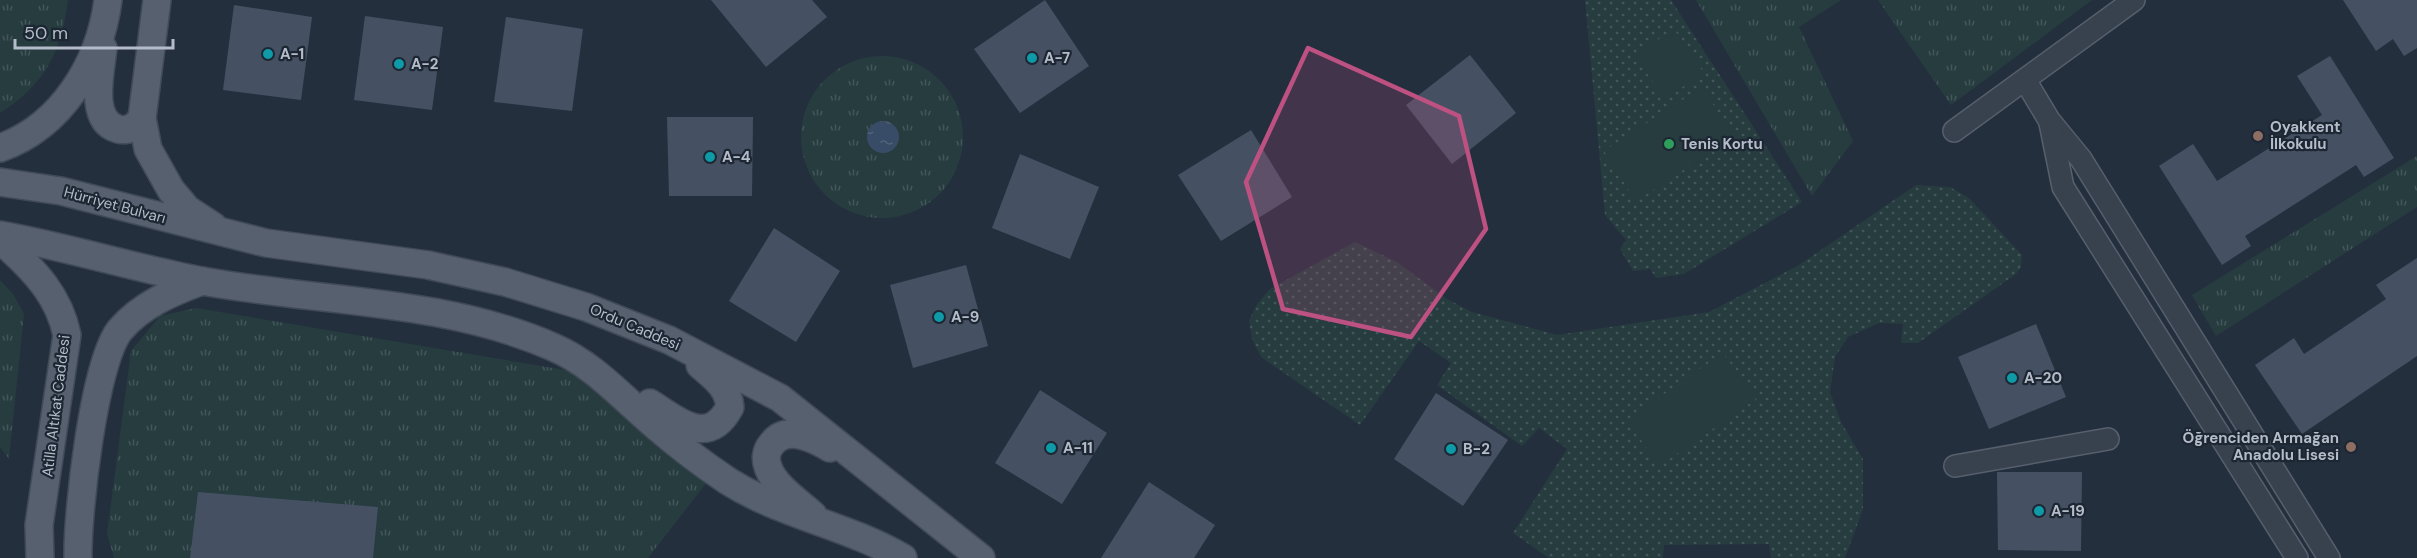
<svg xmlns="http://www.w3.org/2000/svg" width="2417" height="558" font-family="'DM Sans',sans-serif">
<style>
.grass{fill:url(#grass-tufts)}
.park{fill:url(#park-dots)}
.pitch{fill:#263c3f}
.water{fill:url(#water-ripples)}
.building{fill:#455162}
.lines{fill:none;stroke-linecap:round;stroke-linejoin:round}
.minor-casing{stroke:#565f6c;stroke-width:24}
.major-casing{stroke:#414a57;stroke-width:30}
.minor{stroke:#38414e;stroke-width:21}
.major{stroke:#56606e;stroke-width:27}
.marked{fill:#bd5182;fill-opacity:0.2;stroke:#bd5182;stroke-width:4.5;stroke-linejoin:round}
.culture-dot{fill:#0f9aa8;stroke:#1d2633;stroke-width:2}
.education-dot{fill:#8d6e63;stroke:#1d2633;stroke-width:2}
.leisure-dot{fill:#2e9e5b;stroke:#1d2633;stroke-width:2}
.labels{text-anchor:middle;stroke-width:4.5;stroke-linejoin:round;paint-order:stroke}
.poi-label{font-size:15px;font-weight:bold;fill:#b4bcc9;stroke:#1d2633;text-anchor:start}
.street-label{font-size:15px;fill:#b4bcc9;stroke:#1d2633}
</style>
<defs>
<pattern id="grass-tufts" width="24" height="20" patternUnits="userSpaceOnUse" patternTransform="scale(1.5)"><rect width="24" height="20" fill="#263c3f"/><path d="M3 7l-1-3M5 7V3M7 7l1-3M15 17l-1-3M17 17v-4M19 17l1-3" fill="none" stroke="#435659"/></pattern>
<pattern id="park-dots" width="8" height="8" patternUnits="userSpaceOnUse" patternTransform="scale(1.5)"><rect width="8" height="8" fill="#263c3f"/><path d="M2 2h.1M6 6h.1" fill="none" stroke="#435659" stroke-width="1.8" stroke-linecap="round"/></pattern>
<pattern id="water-ripples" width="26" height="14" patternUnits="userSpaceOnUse" patternTransform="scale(1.5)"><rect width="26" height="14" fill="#394c67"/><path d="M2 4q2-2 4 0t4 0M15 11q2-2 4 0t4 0" fill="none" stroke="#53647b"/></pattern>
</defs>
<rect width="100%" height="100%" fill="#242f3e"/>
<!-- grass -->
<g class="grass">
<path d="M0 0H68C61 53 45 84 0 113Z"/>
<path d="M1696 0H1841L1799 27 1853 141 1812 196Z"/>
<path d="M1878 0H2092L1951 105Z"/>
<circle cx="882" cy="137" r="81"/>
<path d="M2417 156V207L2216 336 2192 295Z"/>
<path d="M0 280 13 294 24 314 9 459 0 447Z"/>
<path d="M196 308 583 373 707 482 648 558H114L107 534 131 351 160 316Z"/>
</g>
<!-- park -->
<g class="park">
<path d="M1585 0H1671L1802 202 1684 274 1656 278 1650 269 1633 271 1620 249 1626 240 1605 215Z"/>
<path d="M1916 185 1950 187 1969 198 2022 255 2021 267 2016 274 1918 343H1901L1903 324 1879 323 1848 337 1835 357 1830 392 1841 422 1863 459V509L1845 558H1771L1769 544 1664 545 1663 558H1549L1513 533 1567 449 1539 428 1522 446 1437 385 1451 363 1419 341 1360 425 1261 357 1252 339 1249 321 1257 304 1270 289 1355 242 1397 262 1447 299 1472 312 1557 335 1709 312 1799 265Z"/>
</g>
<!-- pitch -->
<g class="pitch">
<path d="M1674 29 1704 73 1664 99 1635 55Z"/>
<path d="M1702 87 1734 137 1636 201 1604 151Z"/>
<path d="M1723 353 1756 399 1659 466 1627 420Z"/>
</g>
<!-- water -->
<circle class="water" cx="883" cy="137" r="16"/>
<!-- building -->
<g class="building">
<path d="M711 0H812L827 17 766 67Z"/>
<path d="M1045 0 1089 66 1020 113 974 49Z"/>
<path d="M2343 0H2417V48L2404 56 2393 39 2376 51Z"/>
<path d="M234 5 312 17 301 100 223 90Z"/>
<path d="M365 16 443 27 432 110 354 100Z"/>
<path d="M506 17 583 29 572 111 494 102Z"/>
<path d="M1470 55 1516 113 1452 164 1406 105Z"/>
<path d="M2330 56 2394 158 2364 177 2356 165 2245 236 2251 246 2222 265 2159 166 2193 144 2217 181 2322 115 2297 76Z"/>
<path d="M667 117H753L752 196H669Z"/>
<path d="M1251 130 1292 197 1221 241 1178 175Z"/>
<path d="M1020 154 1099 187 1070 259 992 228Z"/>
<path d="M774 228 840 271 796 342 729 301Z"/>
<path d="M2417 258V356L2302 434 2255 365 2294 338 2304 354 2386 299 2376 285Z"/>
<path d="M966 265 988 346 913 368 890 285Z"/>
<path d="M2036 324 2066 397 1989 429 1958 357Z"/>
<path d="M1040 390 1107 433 1062 504 995 463Z"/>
<path d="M1436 393 1508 440 1463 506 1394 459Z"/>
<path d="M1997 472H2082L2081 551 1998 550Z"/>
<path d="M1149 482 1215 525 1194 558H1101Z"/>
<path d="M198 492 378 507 373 558H190Z"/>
</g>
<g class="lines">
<defs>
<g id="minor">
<path d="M2025 80 2049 120 2081 159 2329 558"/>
<path d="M2050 123 2063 187 2297 558"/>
<path d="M1954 131 2134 0"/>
<path d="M1955 466 2108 439"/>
</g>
<g id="major">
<path d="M157 0 142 118 148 149 171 190 187 209 213 226"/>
<path d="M103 48C101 70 88 121 118 129 129 132 136 126 142 118"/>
<path d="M0 148C62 126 100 63 108 0"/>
<path d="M0 182 61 191 266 243 428 265 505 282 586 307 669 340 780 398 981 558"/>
<path d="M0 235C68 247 134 268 202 281 318 302 444 299 553 347 595 365 623 399 658 428 680 447 704 465 728 481 783 516 847 525 903 558"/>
<path d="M0 243 6 245C35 271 59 296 67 335L39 525 40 558"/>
<path d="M650 403C678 421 708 448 730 407 728 387 715 378 700 365"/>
<path d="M813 515C799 502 774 486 768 467 765 459 766 451 771 445 785 424 813 438 830 448"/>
<path d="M78 558C77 514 94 362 120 330 141 305 172 292 202 281"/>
</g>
</defs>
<!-- minor casing -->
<use href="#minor" class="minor-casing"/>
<!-- major casing -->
<use href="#major" class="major-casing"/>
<!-- minor -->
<use href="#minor" class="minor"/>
<!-- major -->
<use href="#major" class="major"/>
</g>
<!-- marked area -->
<path class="marked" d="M1308 48 1459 116 1486 229 1411 337 1283 309 1246 182Z"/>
<!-- markers -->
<g class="culture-dot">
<circle cx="268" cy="54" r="6"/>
<circle cx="1032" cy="58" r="6"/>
<circle cx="399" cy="64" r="6"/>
<circle cx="710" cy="157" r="6"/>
<circle cx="939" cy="317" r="6"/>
<circle cx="2012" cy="378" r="6"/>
<circle cx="1051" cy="448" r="6"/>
<circle cx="1451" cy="449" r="6"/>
<circle cx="2039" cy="511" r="6"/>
</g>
<g class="education-dot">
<circle cx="2258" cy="136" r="6"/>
<circle cx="2351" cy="447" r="6"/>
</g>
<circle class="leisure-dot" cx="1669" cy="144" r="6"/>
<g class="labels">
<!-- poi labels -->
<g class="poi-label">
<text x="280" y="59">A-1</text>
<text x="1044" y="63">A-7</text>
<text x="411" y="69">A-2</text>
<text x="2270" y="132">Oyakkent<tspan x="2270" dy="17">İlkokulu</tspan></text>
<text x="1681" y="149">Tenis Kortu</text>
<text x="722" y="162">A-4</text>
<text x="951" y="322">A-9</text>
<text x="2024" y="383">A-20</text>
<text x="2339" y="443" text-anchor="end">Öğrenciden Armağan<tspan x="2339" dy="17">Anadolu Lisesi</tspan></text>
<text x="1063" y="453">A-11</text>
<text x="1463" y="454">B-2</text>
<text x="2051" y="516">A-19</text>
</g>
<!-- street labels -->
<g class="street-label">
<text transform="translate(115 205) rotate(15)" y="5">Hürriyet Bulvarı</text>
<text transform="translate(635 327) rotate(23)" y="5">Ordu Caddesi</text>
<text transform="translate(56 406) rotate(-83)" y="5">Atilla Altıkat Caddesi</text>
</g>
</g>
<!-- scale -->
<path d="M15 39v9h158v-9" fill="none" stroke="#b4bcc9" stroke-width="3"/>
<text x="24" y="39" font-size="18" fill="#b4bcc9" stroke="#1d2633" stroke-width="4.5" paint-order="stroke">50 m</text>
</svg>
